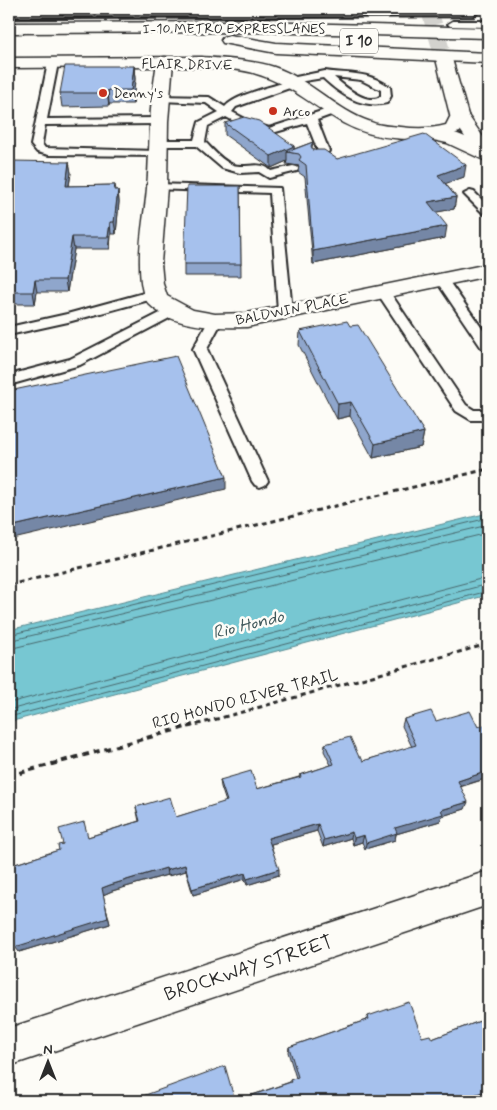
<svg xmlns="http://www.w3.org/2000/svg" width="497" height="1110" font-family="Mynerve,sans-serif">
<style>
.water{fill:#77c7d2;stroke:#59898f}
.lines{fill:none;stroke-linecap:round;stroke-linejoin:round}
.shore{stroke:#49696e;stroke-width:1}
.secondary-tunnel{stroke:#d3d2ce;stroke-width:17;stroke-dasharray:17 9;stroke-linecap:butt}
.service-casing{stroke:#2b2b2b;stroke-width:4}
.minor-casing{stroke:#2b2b2b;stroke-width:3}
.tertiary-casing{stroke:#2b2b2b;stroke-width:3}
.secondary-casing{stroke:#2b2b2b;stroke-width:3}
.motorway-casing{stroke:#2b2b2b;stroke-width:3}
.path-far1{stroke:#2b2b2b;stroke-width:3;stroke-dasharray:5 4;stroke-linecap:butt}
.path{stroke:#2b2b2b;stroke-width:4;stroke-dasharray:6 5;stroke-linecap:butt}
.service{fill:#fdfcf7;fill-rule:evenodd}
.minor{fill:#fdfcf7;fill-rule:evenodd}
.tertiary{fill:#fdfcf7;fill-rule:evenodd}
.secondary{fill:#fdfcf7;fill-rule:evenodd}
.motorway{fill:#fdfcf7;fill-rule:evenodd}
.rail{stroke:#2b2b2b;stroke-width:2.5}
.wall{fill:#8fa6cc;stroke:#2b2b2b}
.shaded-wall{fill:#7487a6;stroke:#2b2b2b}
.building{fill:#a6c1ed;stroke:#2b2b2b}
.poi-dot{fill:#c8321e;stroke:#fdfcf7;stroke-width:2}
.labels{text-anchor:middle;stroke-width:5;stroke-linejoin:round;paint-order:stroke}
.far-street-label{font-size:14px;fill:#2b2b2b;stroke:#fdfcf7}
.far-poi-label{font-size:14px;fill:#2b2b2b;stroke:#fdfcf7;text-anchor:start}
.shield{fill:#fdfcf7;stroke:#6a6a68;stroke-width:1}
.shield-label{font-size:15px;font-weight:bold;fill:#2b2b2b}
.street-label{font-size:16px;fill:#2b2b2b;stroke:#fdfcf7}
.water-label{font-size:18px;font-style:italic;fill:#425a5d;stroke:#fdfcf7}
.near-street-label{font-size:19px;fill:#2b2b2b;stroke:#fdfcf7}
</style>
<rect width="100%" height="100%" fill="#fdfcf7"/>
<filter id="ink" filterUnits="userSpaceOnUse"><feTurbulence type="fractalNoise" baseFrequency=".02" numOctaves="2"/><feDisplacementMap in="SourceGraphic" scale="10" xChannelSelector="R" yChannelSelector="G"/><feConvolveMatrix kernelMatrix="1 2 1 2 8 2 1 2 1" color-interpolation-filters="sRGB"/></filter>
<g filter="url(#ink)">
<!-- water -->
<path class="water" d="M488 513V595L9 722V630Z"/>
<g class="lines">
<!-- shore -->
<g class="shore">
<path d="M9 635 488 518"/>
<path d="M9 641 488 525"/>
<path d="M9 649 488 533"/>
<path d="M9 703 488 577"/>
<path d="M9 710 488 584"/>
<path d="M9 717 488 591"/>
</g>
<!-- secondary-tunnel -->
<path class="secondary-tunnel" d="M429 9 444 59"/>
<defs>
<g id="service">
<path d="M9 10H472L477 13 472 16H9Z"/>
<path d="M453 21H488V27L450 26 448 24Z"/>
<path d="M53 60 58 63 47 119 159 118 164 121 159 124 45 125 42 144 45 148 157 151 161 152 163 154 161 156 49 155 37 152 31 145 48 63Z"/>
<path d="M325 71C352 75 364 70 390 87L391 96 387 103C362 109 341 95 323 78L298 82V85L236 107 232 112 251 122 269 128 331 108H339L340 110 339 112 317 120 329 151 322 160H314L312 158 318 151 307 123 269 134 243 126 226 117 208 126 205 142C213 150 222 161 233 165 247 169 260 160 271 171L293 166 297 167 299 169 297 171 269 178 259 172 240 173 222 168 196 146H158L153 143 158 140H194L199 122 219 112 206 103 161 101 157 100 156 98 157 96 209 97 225 107C235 95 270 87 286 82V79ZM334 77 361 80 381 90V96C368 107 344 86 334 77Z"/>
<path d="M157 184 280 188 292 311 290 314 285 315 278 311 270 193 153 189 151 187Z"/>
<path d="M470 191 474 192 488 206V215L484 214 464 194Z"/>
<path d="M441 275 445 276 488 337V351L483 350 435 279Z"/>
<path d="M382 287 387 288 466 405 474 410H488V420H471L456 411 376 291Z"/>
<path d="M155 290 160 291 161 294 160 297 68 322 9 335V327L67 314Z"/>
<path d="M174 306 181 310 179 313 80 365 9 385V375L70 359Z"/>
<path d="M215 317 222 321 207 349 268 481 265 485 260 487 255 485 252 481 193 349 210 318Z"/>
</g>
<g id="minor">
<path d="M165 57 171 58 173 62 168 121 167 187 161 263 163 284 167 296 193 310 215 314 247 313 488 264V276L247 327C216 328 173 328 149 304 141 295 140 275 140 264 139 238 145 213 147 188 149 166 149 144 150 123 151 102 154 82 157 62L159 58Z"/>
<path d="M488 871V905L9 1066V1028Z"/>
</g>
<path id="tertiary" d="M202 57C226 59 251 60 274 67 310 79 335 110 371 122 380 126 391 126 401 127 416 129 431 129 446 125L453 111 459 110 465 111 468 115 460 132C423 143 378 142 343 123 308 103 281 76 239 70 211 66 181 67 153 67 105 67 57 68 9 68V58Z"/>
<path id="secondary" d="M444 54 450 55 452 59 468 115 465 119 459 120 453 119 450 115 436 59 438 55Z"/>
<g id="motorway">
<path d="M255 22 488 28V38L255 32 9 33V23Z"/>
<path d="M229 35 276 43 488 53V63L276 53 223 43 221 40 223 37Z"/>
<path d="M459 110 465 111 488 144V162L447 143 424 138 421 134 424 130C436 127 454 132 465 137L450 115 453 111Z"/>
</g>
</defs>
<!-- service casing -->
<use href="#service" class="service-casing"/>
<!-- minor casing -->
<use href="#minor" class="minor-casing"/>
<!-- tertiary casing -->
<use href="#tertiary" class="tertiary-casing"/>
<!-- secondary casing -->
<use href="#secondary" class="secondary-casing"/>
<!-- motorway casing -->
<use href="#motorway" class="motorway-casing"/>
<!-- path-far1 -->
<g class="path-far1">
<path d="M9 585 488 469"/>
<path d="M188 727 488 644"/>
</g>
<!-- path -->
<path class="path" d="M9 776 193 725"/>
<!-- service -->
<use href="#service" class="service"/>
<!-- minor -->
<use href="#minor" class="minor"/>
<!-- tertiary -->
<use href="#tertiary" class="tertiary"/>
<!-- secondary -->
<use href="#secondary" class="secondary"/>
<!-- motorway -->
<use href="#motorway" class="motorway"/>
<!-- rail -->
<path class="rail" d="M9 19 474 17"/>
</g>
<!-- wall -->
<g class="wall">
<path d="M134 66 135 79 133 104H109V106L62 107 60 93Z"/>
<path d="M225 123 294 146V149L313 142 312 148 313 150 337 159 464 177 445 183 456 197 454 209 436 212 445 238 313 264 305 177 298 172 299 166 286 164 287 161 271 168 225 135Z"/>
<path d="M69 162 71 173 69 186 115 185 116 190H118L119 202 116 234H111L110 249H74L67 292H37L35 304H9V174Z"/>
<path d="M240 186 241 276H184V264Z"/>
<path d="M350 326 424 432 421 447 373 458 350 416 337 419 299 345 300 331Z"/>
<path d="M404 719 436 721 488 778 460 787 465 809 442 816 440 821 396 834 395 840 365 849 362 842 353 845 351 838 323 847 317 831 271 844 279 875 247 885 245 879 193 895 186 871 168 876 167 875 112 891 103 895 110 924 19 952 11 923 9 924V866L59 850 63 844 88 837 139 821 136 807 176 817 226 802 221 787 220 780 257 789 299 777 300 775 331 765 324 751 325 744 359 757 363 761 412 747 402 726Z"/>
<path d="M368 1016 422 1037 432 1039 488 1018V1093L465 1101H129H235L290 1082V1080L296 1078 288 1052 289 1047 366 1020Z"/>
</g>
<!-- shaded-wall -->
<g class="shaded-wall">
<path d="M134 66 135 79 133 104 131 90Z"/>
<path d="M108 90 109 104V106L107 93Z"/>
<path d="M294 146V153L287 152V161L271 168V156Z"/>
<path d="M69 162 71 173 67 197 66 186Z"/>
<path d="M466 165 464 177 436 187 438 175Z"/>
<path d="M118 190 119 202 116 234 114 222Z"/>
<path d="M456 197 454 209 426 214 428 202Z"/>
<path d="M110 222 111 234 110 249 108 237Z"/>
<path d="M447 226 445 238 313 264V251Z"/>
<path d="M72 237 74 249 67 292 65 280Z"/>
<path d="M35 280 37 292 35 304 33 292Z"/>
<path d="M351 402 350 416 337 419 338 404Z"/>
<path d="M424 432 421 447 373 458 375 444Z"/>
<path d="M226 477V489L9 540V527Z"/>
<path d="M488 771V778L455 788 458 781Z"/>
<path d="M468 802 465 809 442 816 440 821 396 834 395 840 365 849 366 843 395 828 441 810Z"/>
<path d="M318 824 317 831 268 845V838Z"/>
<path d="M352 832 351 838 323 847 324 840Z"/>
<path d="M364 835 362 842 353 845 354 838Z"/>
<path d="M185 865 186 871 168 876 167 870Z"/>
<path d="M166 868 167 875 112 891 103 895 110 924 19 952 15 947 102 888 110 885Z"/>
<path d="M279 869V875L247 885V879Z"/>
<path d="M245 873V879L193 895 192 889Z"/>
<path d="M10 916 13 922 9 924V917Z"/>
<path d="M488 1090V1093L465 1101H457Z"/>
</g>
<!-- building -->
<g class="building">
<path d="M65 66H134L131 90H108L107 93H60Z"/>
<path d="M244 117 259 121 294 146 271 156 225 123Z"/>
<path d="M424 134 466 165 438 175 456 197 428 202 447 226 313 251 306 165 299 160 301 157 299 154 287 152 313 142 311 146 313 150H324L337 159Z"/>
<path d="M12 161 69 162 66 186 115 185 114 190H118L114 222H110L108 237H72L65 280H35L33 292H9V174Z"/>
<path d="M187 186H240L241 264H184Z"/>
<path d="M347 321 350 326 358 325 424 432 375 444 351 402 338 404 300 331Z"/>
<path d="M176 356 226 477 9 527V391Z"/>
<path d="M431 711 436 721 470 711 478 727 488 724V771L458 781 468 802 441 810 443 814 395 828 397 833 366 843 364 835 354 838 352 832 324 840 318 824 268 838 279 869 247 879 245 873 192 889 185 865 167 870 166 868 110 885 102 888 108 918 15 947 10 916 9 917V866L59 850 58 845 63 844 59 829 84 822 88 837 140 821 136 807 170 797 176 817 227 801 220 780 251 771 257 789 301 777 300 775 334 764 325 744 350 737 359 757H361L363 761 416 745 404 719Z"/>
<path d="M409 1002 422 1037 430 1035 432 1039 488 1018V1090L457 1101H129L225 1066 235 1101 291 1082 290 1080 298 1077 289 1047 369 1019 368 1016Z"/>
</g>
</g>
<!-- markers -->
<g class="poi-dot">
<circle cx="103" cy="93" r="5"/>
<circle cx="273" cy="111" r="5"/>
</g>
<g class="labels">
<!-- far-street labels -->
<g class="far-street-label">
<text x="234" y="33">I-10 METRO EXPRESSLANES</text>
<text transform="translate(187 64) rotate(1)" y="5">FLAIR DRIVE</text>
<text transform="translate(292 309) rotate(-11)" y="5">BALDWIN PLACE</text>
</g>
<!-- far-poi labels -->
<g class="far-poi-label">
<text x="113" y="98">Denny's</text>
<text x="283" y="116">Arco</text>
</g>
<!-- shield labels -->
<rect class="shield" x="340" y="28.5" width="38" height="25" rx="4"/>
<g class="shield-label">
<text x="359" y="46">I 10</text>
</g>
<!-- street labels -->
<g class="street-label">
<text transform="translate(245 698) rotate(-15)" y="6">RIO HONDO RIVER TRAIL</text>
</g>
<!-- water labels -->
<g class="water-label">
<text transform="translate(248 624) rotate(-14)" y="6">Rio Hondo</text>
</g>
<!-- near-street labels -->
<g class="near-street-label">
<text transform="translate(248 967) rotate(-18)" y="7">BROCKWAY STREET</text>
</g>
</g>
<!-- margin -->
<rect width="497" height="1110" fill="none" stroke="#fdfcf7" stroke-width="30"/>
<rect x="15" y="15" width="467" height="1080" fill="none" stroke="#2b2b2b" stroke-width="2" filter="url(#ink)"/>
<!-- north arrow -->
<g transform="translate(48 1062)" stroke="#fdfcf7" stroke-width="4" paint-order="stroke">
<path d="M0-4L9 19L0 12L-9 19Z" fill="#2b2b2b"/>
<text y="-8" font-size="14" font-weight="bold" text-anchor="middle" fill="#2b2b2b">N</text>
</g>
</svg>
